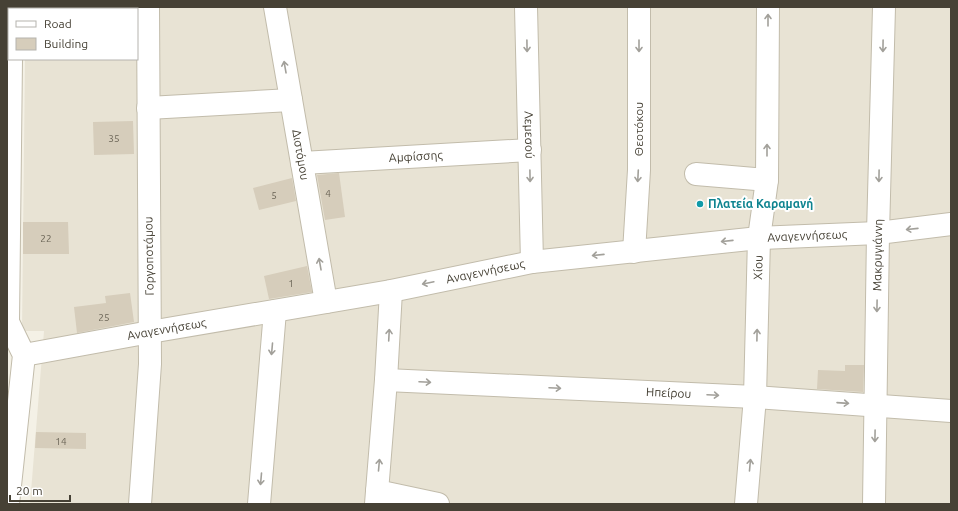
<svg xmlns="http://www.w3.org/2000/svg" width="958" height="511" font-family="Ubuntu,sans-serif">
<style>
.residential{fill:#e8e3d4}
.building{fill:#d6cdbb}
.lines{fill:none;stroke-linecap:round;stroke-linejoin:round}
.street-casing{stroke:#c2bcab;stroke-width:24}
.street{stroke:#fff;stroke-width:22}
.oneway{stroke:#a2a09a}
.culture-dot{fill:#0f9aa8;stroke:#fff;stroke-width:1.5}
.labels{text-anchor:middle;stroke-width:4;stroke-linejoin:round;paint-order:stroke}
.number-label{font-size:10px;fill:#6a6456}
.street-label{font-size:12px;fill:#464135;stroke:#fff}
.culture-label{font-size:12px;font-weight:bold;fill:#0d838f;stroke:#fff;text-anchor:start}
</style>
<rect width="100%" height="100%" fill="#f4f1e6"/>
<!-- residential -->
<path class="residential" d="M26 7H951V504H30L44 331H22L25 59H137V9H26Z"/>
<!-- building -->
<g class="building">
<path d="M133 121 134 154 94 155 93 122Z"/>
<path d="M339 173 345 217 325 220 317 175Z"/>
<path d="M292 178 296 201 259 210 253 188Z"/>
<path d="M23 222H68L69 254H23Z"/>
<path d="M307 266 312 292 269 299 264 276Z"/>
<path d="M130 293 134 322 77 333 74 307 106 303 105 296Z"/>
<path d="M845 365H864L863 392 817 389 818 370 845 371Z"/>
<path d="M36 432 86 433V449L35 448Z"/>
</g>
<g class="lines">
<defs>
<g id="street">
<path id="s1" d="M275 7 326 302"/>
<path id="s2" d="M526 7 532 262"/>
<path d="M12 9V7"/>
<path d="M148 108 291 100"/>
<path id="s3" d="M302 163 530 150"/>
<path d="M696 174 767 180"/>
<path d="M634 252 639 170V7"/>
<path id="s4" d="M24 355 150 332 391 291 532 262 759 238 878 233 951 224"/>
<path id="s5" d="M386 380 755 397 951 411"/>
<path d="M377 491 438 504"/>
<path d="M8 504 24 355 8 322 11 59"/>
<path d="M140 504 150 364 148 7"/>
<path d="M259 504 275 311"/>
<path d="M376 504 386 380 391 291"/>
<path id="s6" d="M746 504 755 397 759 238 767 180 768 7"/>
<path id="s7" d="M874 504 878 233 884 7"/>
</g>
</defs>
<!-- street casing -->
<use href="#street" class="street-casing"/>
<!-- street -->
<use href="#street" class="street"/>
</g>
<!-- one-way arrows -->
<defs><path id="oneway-shaft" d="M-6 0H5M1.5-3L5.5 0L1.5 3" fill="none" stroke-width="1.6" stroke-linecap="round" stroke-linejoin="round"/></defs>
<g class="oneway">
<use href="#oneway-shaft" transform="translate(768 20) rotate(-90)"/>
<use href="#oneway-shaft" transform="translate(527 46) rotate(89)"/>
<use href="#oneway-shaft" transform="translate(639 46) rotate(90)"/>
<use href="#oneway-shaft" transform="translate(883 46) rotate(91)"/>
<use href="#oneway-shaft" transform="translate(285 67) rotate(-100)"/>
<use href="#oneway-shaft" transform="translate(767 150) rotate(-90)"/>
<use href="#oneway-shaft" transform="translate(530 176) rotate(89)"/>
<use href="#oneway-shaft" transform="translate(638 176) rotate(93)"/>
<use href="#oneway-shaft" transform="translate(879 176) rotate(91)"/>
<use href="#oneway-shaft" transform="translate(912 229) rotate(174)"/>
<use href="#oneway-shaft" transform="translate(727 241) rotate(174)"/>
<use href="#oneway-shaft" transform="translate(598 255) rotate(174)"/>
<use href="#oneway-shaft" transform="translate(320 264) rotate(-100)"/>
<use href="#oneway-shaft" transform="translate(428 283) rotate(168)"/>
<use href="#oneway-shaft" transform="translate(877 306) rotate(91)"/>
<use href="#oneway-shaft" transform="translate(389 335) rotate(-87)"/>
<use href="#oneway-shaft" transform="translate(757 335) rotate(-89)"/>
<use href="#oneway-shaft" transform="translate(272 349) rotate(95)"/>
<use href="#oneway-shaft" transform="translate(425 382) rotate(3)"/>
<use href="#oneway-shaft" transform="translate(555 388) rotate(3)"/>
<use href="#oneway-shaft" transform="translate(713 395) rotate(3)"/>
<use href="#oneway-shaft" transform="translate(843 403) rotate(4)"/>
<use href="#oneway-shaft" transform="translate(875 436) rotate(91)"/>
<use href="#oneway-shaft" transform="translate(379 465) rotate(-85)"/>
<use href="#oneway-shaft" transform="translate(750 465) rotate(-85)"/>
<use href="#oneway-shaft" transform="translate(261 479) rotate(95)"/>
</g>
<!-- markers -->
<circle class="culture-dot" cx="700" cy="204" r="4"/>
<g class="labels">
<!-- number labels -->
<g class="number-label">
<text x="114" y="142">35</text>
<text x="328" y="197">4</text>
<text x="274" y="199">5</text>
<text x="46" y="242">22</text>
<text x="291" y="287">1</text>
<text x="104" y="321">25</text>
<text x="61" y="445">14</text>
</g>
<!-- street labels -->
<g class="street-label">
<text transform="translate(639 129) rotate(-90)" y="4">Θεοτόκου</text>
<text dy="4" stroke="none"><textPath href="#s2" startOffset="128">Λεμεσού</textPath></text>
<text dy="4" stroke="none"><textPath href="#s1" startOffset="150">Διστόμου</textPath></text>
<text dy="4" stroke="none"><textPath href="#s3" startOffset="114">Αμφίσσης</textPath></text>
<text dy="4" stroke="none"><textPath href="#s4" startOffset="793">Αναγεννήσεως</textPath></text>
<text dy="4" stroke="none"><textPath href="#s7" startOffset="249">Μακρυγιάννη</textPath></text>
<text transform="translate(149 256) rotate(-91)" y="4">Γοργοποτάμου</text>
<text dy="4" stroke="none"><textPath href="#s6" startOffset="237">Χίου</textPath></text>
<text dy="4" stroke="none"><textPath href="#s4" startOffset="469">Αναγεννήσεως</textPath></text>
<text dy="4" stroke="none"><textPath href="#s4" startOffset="145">Αναγεννήσεως</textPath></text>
<text dy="4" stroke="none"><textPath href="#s5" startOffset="283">Ηπείρου</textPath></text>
</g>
<!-- culture labels -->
<g class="culture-label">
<text x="708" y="208">Πλατεία Καραμανή</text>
</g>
</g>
<!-- border -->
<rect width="958" height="511" fill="none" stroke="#464135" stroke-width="16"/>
<!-- legend -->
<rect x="8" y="8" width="130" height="52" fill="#ffffff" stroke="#b5b3ae"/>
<rect x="16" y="21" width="20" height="6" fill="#ffffff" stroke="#b5b3ae"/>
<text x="44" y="28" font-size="12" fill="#464135">Road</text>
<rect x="16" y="38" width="20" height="12" fill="#d6cdbb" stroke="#b5b3ae"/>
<text x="44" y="48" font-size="12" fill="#464135">Building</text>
<!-- scale -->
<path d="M10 495v6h60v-6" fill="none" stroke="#464135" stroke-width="2"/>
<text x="16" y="495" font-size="12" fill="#464135" stroke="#ffffff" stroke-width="3" paint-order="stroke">20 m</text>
</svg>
